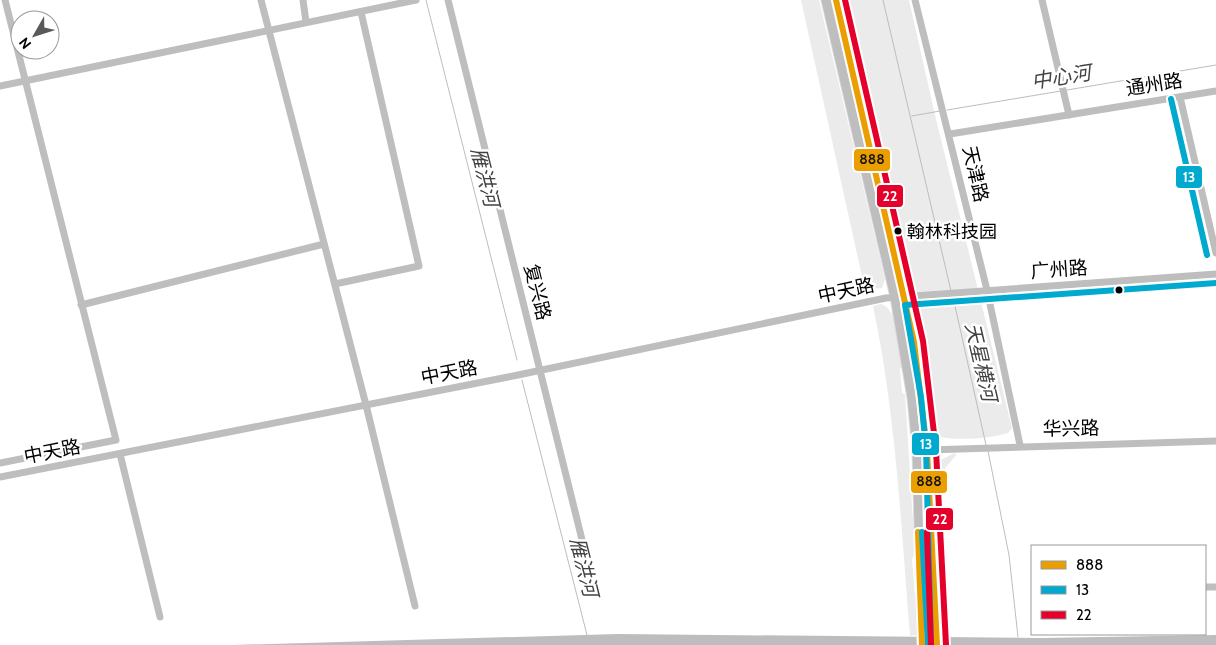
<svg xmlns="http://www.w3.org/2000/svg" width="1216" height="645" font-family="Cabin,'Noto Sans SC',sans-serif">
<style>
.green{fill:#ebebeb}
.water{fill:#bdbdbd}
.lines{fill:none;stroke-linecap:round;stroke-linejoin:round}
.stream{stroke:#bdbdbd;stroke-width:1}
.major-casing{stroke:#dbdbdb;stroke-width:11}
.minor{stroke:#bebebe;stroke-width:7}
.major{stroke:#bebebe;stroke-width:9}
.bus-1-casing{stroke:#fff;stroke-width:10}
.bus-2-casing{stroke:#fff;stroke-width:10}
.bus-3-casing{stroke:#fff;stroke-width:10}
.bus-1{stroke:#eb9e00;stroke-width:6}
.bus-2{stroke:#00a9ce;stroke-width:6}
.bus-3{stroke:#e4002b;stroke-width:6}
.bus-dot{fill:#000;stroke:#fff;stroke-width:2}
.labels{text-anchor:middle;stroke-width:5;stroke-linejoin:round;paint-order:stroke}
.bus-label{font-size:18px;fill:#000;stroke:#fff;text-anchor:start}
.street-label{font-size:19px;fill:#000;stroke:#fff}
.water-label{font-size:20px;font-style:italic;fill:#424242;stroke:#fff}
.line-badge{stroke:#fff;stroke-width:2}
.badge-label{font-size:14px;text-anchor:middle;font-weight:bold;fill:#fff}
.pale-badge-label{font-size:14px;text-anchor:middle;font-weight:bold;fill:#111}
</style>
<rect width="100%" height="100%" fill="#fff"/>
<!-- green -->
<g class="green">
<path d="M801 0H819L885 279 882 288 865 290Z"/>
<path d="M842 0H909L936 119 1012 428 1008 433C988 439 955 441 935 436L932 429 925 360Z"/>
<path d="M881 304C899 309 900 351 903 368H900L902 393 905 394 915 552 912 559 918 635 910 636C901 526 896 414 873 306Z"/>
<path d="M955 453 956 455 943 471 942 487 938 493 949 638 940 637 934 469 940 460Z"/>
</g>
<!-- water -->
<path class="water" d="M618 634 1042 638 1216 635V645H233Z"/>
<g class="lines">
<!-- stream -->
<g class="stream">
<path d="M426 0 517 360"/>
<path d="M883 0 951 291"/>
<path d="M1067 90 1216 65"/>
<path d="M947 110 1061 91"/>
<path d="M912 116 940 111"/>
<path d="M953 297 986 445"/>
<path d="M522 380 587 635"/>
<path d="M988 451 1009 555 1018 637"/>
</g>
<defs>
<g id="major">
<path d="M826 0 895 297 912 398 917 449 922 645"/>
<path d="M836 0 914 342 927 450 937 645"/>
</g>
</defs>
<!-- major casing -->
<use href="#major" class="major-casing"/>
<!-- minor -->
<g class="minor">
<path d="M261 0 366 405 415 606"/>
<path d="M303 0 306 22"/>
<path d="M448 0 595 592"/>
<path d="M915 0 987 290 1020 445"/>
<path d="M1042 0 1069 115"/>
<path d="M0 86 416 0"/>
<path d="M1180 97 1216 253"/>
<path d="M950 134 1216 91"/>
<path d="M335 284 419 266 361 12"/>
<path d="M81 305 324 244"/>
<path d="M927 450 1216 441"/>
<path d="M120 454 160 617"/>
<path d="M0 463 116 440 5 0"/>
<path d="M0 477 518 375 886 298 1216 274"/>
<path d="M1205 587H1216"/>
</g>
<!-- major -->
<use href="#major" class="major"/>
<defs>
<g id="bus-1">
<path d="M836 0 914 342 927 450 937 645"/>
<path d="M918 532 922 645"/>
</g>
<g id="bus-2">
<path d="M1171 99 1207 255"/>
<path d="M922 532 928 645"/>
<path d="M931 645 926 448 921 397 905 305 1216 283"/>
</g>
<g id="bus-3">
<path d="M845 0 923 341 936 450 946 645"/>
<path d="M927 532 931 645"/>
</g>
</defs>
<!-- bus-1 casing -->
<use href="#bus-1" class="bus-1-casing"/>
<!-- bus-2 casing -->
<use href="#bus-2" class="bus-2-casing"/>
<!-- bus-3 casing -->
<use href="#bus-3" class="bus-3-casing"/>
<!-- bus-1 -->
<use href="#bus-1" class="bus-1"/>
<!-- bus-2 -->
<use href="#bus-2" class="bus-2"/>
<!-- bus-3 -->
<use href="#bus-3" class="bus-3"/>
</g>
<!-- markers -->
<g class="bus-dot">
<circle cx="898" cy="231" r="4.5"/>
<circle cx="1119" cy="290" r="4.5"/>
</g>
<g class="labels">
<!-- bus labels -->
<g class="bus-label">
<text x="907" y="238">翰林科技园</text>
</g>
<!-- street labels -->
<g class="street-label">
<text transform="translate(1154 84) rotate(-9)" y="7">通州路</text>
<text transform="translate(976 174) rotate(77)" y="7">天津路</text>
<text transform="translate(1059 269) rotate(-4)" y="7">广州路</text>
<text transform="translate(846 290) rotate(-12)" y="7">中天路</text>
<text transform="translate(538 292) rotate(76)" y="7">复兴路</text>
<text transform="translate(449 372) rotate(-11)" y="7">中天路</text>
<text transform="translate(1071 428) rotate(-1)" y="7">华兴路</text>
<text transform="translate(52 451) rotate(-11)" y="7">中天路</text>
</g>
<!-- water labels -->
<g class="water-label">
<text transform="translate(1061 77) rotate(-9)" y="7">中心河</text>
<text transform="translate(485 177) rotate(76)" y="7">雁洪河</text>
<text transform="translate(981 362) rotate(77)" y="7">天星横河</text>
<text transform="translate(584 567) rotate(76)" y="7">雁洪河</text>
</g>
</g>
<g class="line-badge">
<rect x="853" y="148" width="38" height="24" rx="5" fill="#eb9e00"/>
<rect x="1175" y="165" width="28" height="24" rx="5" fill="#00a9ce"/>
<rect x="876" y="184" width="28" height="24" rx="5" fill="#e4002b"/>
<rect x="911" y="432" width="29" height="24" rx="5" fill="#00a9ce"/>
<rect x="910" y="470" width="38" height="24" rx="5" fill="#eb9e00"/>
<rect x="925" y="507" width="29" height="24" rx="5" fill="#e4002b"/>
</g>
<g class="badge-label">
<text x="1189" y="182">13</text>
<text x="890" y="201">22</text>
<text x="926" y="449">13</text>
<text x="940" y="524">22</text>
</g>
<g class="pale-badge-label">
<text x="872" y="164">888</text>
<text x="929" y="486">888</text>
</g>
<!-- legend -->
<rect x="1031" y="545" width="175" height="90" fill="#ffffff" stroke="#999999"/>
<rect x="1041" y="561" width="25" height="8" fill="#eb9e00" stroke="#999999"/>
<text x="1076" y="570" font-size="15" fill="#000000">888</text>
<rect x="1041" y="586" width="25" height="8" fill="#00a9ce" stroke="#999999"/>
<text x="1076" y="595" font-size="15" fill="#000000">13</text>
<rect x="1041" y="611" width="25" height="8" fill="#e4002b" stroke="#999999"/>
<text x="1076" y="620" font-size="15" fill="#000000">22</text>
<!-- north arrow -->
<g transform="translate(35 35) rotate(231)"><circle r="24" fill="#ffffff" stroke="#999999"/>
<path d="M0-4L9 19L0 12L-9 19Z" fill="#595959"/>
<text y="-8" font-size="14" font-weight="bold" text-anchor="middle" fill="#000000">N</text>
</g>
</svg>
